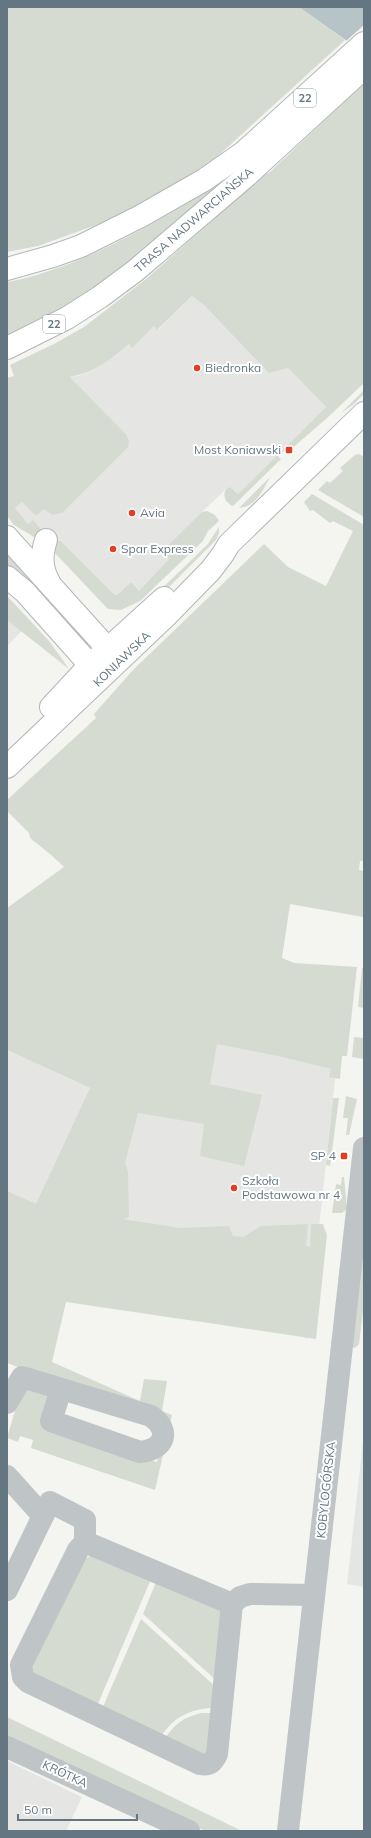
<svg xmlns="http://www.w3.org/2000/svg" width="371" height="1838" font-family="Mulish,sans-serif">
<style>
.built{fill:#e5e6e4}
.green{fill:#d6dbd1}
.water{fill:#b7c4c7}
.pier{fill:#f4f4f0}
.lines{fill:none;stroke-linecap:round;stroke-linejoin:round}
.major-casing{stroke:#b2b7ba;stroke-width:24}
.minor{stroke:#bfc4c6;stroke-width:22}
.major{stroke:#fff;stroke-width:22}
.poi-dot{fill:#e23f22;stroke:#fff;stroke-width:1.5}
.labels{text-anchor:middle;stroke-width:4;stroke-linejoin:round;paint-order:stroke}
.shield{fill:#fff;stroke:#929fa7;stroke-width:1}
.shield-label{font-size:11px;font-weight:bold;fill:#637681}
.street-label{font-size:12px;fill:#637681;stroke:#fff}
.poi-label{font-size:12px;fill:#637681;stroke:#fff;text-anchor:start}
</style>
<rect width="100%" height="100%" fill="#f4f4f0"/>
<!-- built -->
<g class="built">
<path d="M192 296 288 368 326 407 238 494 231 488H227L202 512 163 550 170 559 139 591 132 583H130L116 596 61 541H55L29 524 14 509 22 502 44 509 126 434 70 377 78 376 116 356 129 344 132 347 154 326 158 330Z"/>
<path d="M7 616 24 629 7 646Z"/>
<path d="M133 994 341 1024 307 1339 7 1191V1050L90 1088Z"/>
<path d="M364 1433V1587L347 1584Z"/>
<path d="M7 1761 82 1797 66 1831H7Z"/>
</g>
<!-- green -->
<g class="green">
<path d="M7 7H299L345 40 209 164 193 177 110 220 38 246 7 252Z"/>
<path d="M364 83V383L327 418 289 451 287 448 278 457 281 459 233 506C226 503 222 496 226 489L230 487 238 494 326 407 288 368 269 373 204 305 192 296 157 330 154 326 132 348 129 344C113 359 92 373 70 377L126 434 129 442 128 447 62 513 52 515 44 509 36 516 22 502 15 508 28 524 33 520 40 528 41 532 34 537 14 525 7 516V378L14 376 10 365 54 344 84 327 146 279 264 175 270 172Z"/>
<path d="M229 177C160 236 92 300 7 336V282C65 272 132 236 183 206 198 197 213 185 229 177Z"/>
<path d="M364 390V394L354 404 341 413Z"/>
<path d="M359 454 364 457V517L318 490 327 481 330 483 343 471 340 468 355 455Z"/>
<path d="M270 477C263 490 256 507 239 508Z"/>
<path d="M312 494 364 525V861H360L359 870 364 871 363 917 290 904 282 958 294 963 357 967 347 1056H342L340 1079 329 1077 331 1069 278 1056 217 1044 210 1084 262 1095 244 1166 200 1156 204 1124 138 1113 125 1163 128 1172 129 1217 123 1219 180 1228 229 1226 233 1236 243 1237 261 1226 308 1224 306 1246 310 1247 311 1224H323L327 1235 316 1339 66 1302 52 1362 140 1401 144 1379 167 1381 162 1411 172 1415 155 1490 31 1448 33 1440 20 1436 18 1442 7 1438 21 1390 44 1388 49 1400 41 1425 157 1462 166 1422 7 1363V1191L36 1204 90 1088 7 1050V908L64 867 50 854 30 838 29 833 7 811V800L96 718 94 714 133 670 264 544 288 567 326 586 353 531 333 521 330 523 313 510 310 511 304 502Z"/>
<path d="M207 511 215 515 219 521 208 531 203 541 140 601 121 610 108 609 53 551 55 541H61L115 595H117L130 583H132L139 591 169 559 163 550 202 512Z"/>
<path d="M219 527V533L216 540 157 599 154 596 207 545Z"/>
<path d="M7 549 89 644 88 646 86 647 7 566Z"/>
<path d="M7 596 49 641 69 669 7 620Z"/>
<path d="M362 968H364V1008L358 1007Z"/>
<path d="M354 1037 364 1038V1059L352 1057Z"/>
<path d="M346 1096 357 1099 349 1135H346L348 1118H343Z"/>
<path d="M333 1098H339L330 1166 326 1165Z"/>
<path d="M342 1177H344L347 1209 342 1213H332L336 1184 341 1185Z"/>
<path d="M364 1239V1303L359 1344 355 1348 351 1347Z"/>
<path d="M90 1556H97L151 1579 97 1706 38 1678 30 1667 83 1560Z"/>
<path d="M156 1582 223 1611 218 1682 143 1614Z"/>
<path d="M141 1619 218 1689 215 1708C191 1708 173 1717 160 1738L102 1709Z"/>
<path d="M202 1713H214L210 1749 204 1755 164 1740C174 1724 184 1717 202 1713Z"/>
<path d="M7 1717 242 1831H205L7 1739Z"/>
</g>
<!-- water -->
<path class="water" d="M299 7H364V53L306 12Z"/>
<!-- pier -->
<path class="pier" d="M364 25V55L345 42Z"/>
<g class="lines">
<defs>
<g id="major">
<path d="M7 269 53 256 81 246 141 216 204 180 244 152 364 43"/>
<path d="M7 348 67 318 100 297 135 271 244 178 364 68"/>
<path d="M7 537 108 649"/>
<path d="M46 540C41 555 41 568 49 582"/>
<path d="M7 577 25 592 90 665"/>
<path d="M51 707 90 665 164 598"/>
<path d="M7 767 166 616 211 570 223 554 229 544 364 413"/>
</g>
</defs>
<!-- major casing -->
<use href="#major" class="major-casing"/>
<!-- minor -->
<g class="minor">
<path d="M7 1403 22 1377 151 1416C172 1431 164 1450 140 1452L51 1421 61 1389"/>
<path d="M7 1476 43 1516 7 1590"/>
<path d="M43 1516 50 1502 85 1520V1542L78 1550 21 1665 23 1677 28 1682 200 1764C210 1766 213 1762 217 1754L232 1604 85 1542"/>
<path d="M232 1604 240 1597 250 1594 314 1595"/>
<path d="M7 1747 189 1831"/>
<path d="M288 1831 364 1148"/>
</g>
<!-- major -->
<use href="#major" class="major"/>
</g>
<!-- markers -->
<g class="poi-dot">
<circle cx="197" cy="368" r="4"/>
<rect x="285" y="446" width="8" height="8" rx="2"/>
<circle cx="132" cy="513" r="4"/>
<circle cx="113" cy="549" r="4"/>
<rect x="340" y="1152" width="8" height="8" rx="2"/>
<circle cx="234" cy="1188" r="4"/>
</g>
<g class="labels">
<!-- shield labels -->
<g class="shield">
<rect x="294" y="89" width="22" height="18" rx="3"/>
<rect x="43" y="315" width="22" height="18" rx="3"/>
</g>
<g class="shield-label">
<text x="305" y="102">22</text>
<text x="54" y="328">22</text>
</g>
<!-- street labels -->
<g class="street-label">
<text transform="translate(194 220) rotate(-41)" y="4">TRASA NADWARCIAŃSKA</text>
<text transform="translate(122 659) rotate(-44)" y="4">KONIAWSKA</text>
<text transform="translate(326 1490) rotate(-84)" y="4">KOBYLOGÓRSKA</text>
<text transform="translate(65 1774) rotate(25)" y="4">KRÓTKA</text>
</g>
<!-- poi labels -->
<g class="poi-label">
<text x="205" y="372">Biedronka</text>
<text x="281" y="454" text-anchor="end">Most Koniawski</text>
<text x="140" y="517">Avia</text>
<text x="121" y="553">Spar Express</text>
<text x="336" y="1160" text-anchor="end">SP 4</text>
<text x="242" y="1185">Szkoła<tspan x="242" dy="14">Podstawowa nr 4</tspan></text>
</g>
</g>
<!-- border -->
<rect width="371" height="1838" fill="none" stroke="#637681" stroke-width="16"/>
<!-- scale -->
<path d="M18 1814v6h119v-6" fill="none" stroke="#637681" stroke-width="2"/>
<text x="24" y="1814" font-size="12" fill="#637681" stroke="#ffffff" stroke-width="3" paint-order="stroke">50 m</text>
</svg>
